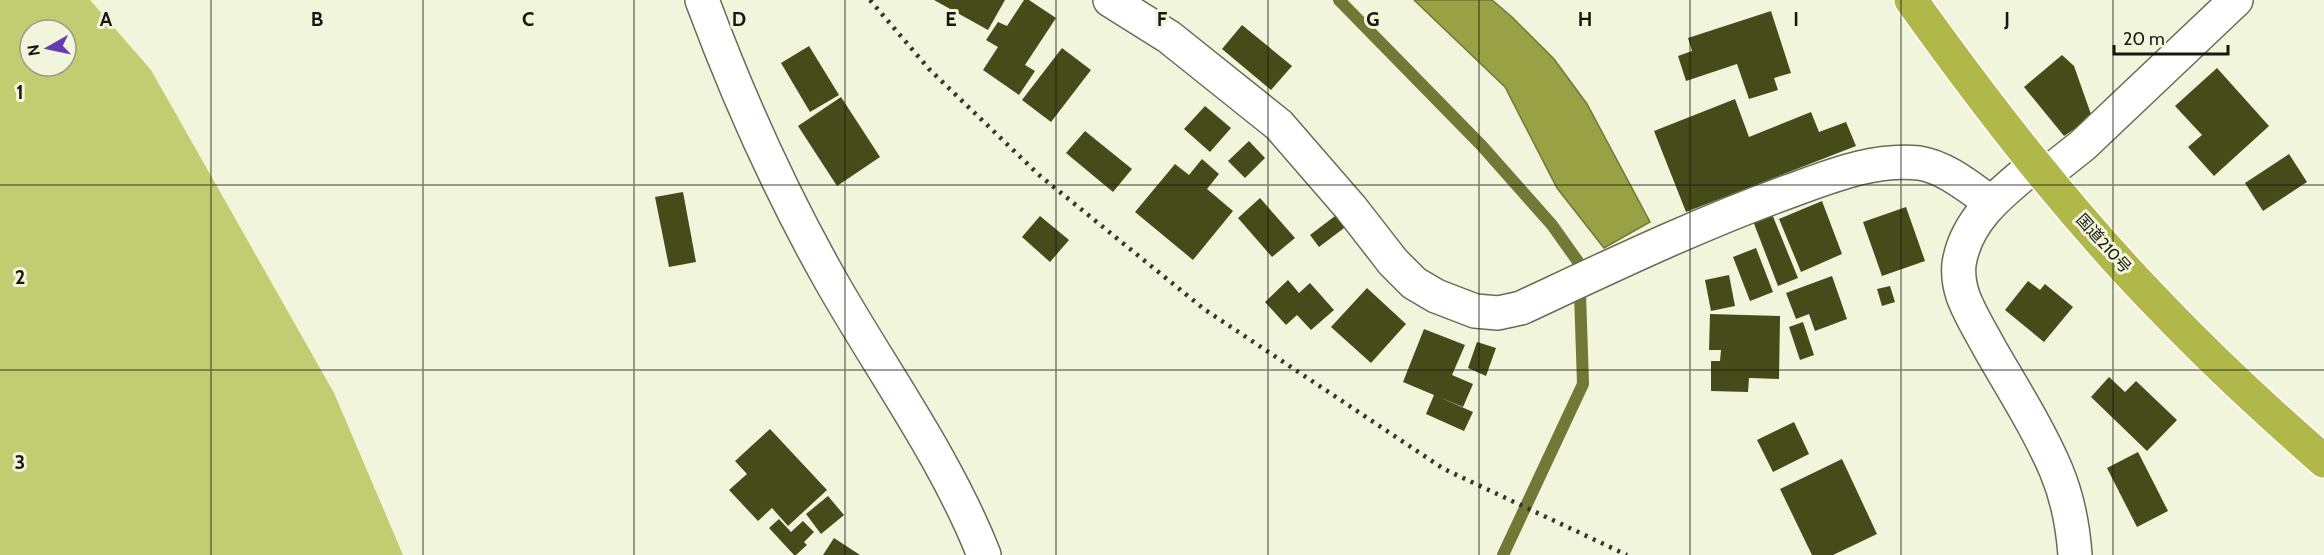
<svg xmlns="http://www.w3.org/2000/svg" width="2324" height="555" font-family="Cabin,'Noto Sans JP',sans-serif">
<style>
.forest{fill:#c2cc70;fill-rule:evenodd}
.water{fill:#99a145;stroke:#727835;stroke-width:1.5}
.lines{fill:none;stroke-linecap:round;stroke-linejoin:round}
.stream{stroke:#727835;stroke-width:12}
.building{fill:#464b1a}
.minor-casing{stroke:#696c55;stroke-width:36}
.highway-casing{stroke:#fff;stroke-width:36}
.minor{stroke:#fff;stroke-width:33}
.highway{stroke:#afb849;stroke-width:33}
.rail{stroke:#34362b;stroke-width:4.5;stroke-dasharray:3 6;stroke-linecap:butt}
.grid{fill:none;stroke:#171910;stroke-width:1.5;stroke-opacity:0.55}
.labels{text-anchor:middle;stroke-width:6;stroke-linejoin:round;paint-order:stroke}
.street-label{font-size:16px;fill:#171910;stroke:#f1f5db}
.grid-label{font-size:20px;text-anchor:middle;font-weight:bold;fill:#171910;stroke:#f1f5db;stroke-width:6;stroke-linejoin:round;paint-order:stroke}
</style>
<rect width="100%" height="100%" fill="#f1f5db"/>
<!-- forest -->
<path class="forest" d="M0 0H90L151 70 334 393 403 555H0ZM30 30H66V66H30Z"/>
<!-- water -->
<path class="water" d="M1414 0H1492L1512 17 1554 59 1587 104 1650 222 1604 248 1557 188 1505 87Z"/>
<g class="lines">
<!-- stream -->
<path class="stream" d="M1339 0 1482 146 1552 225 1579 263 1583 384 1503 555"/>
</g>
<!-- building -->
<g class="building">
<path d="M934 0H1005L988 30Z"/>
<path d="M1024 0H1029L1056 18 1025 65 1035 71 1019 95 983 70 998 47 986 40 998 22 1007 26Z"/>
<path d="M1771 11 1791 73 1774 78 1778 90 1749 99 1737 64 1686 81 1678 56 1692 51 1688 38Z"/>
<path d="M1242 25 1292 66 1271 90 1222 49Z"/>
<path d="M809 46 839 95 810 112 781 63Z"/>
<path d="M1062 48 1091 70 1051 122 1022 100Z"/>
<path d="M2062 55 2074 66 2092 117 2064 136 2024 87Z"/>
<path d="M2217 68 2269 126 2214 176 2188 147 2202 135 2175 106Z"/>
<path d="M841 97 880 157 837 186 798 126Z"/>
<path d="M1735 99 1749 137 1811 112 1819 132 1846 122 1856 146 1686 212 1654 131Z"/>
<path d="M1205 106 1231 128 1210 152 1184 129Z"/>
<path d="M1085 131 1132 169 1113 192 1066 153Z"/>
<path d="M1249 141 1265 158 1245 178 1228 161Z"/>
<path d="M2289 154 2307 182 2263 211 2245 183Z"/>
<path d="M1202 159 1219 174 1207 189 1233 211 1193 260 1135 212 1175 164 1189 175Z"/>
<path d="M683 192 696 262 669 267 655 197Z"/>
<path d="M1260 198 1295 238 1272 257 1238 218Z"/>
<path d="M1822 201 1842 254 1801 272 1779 219Z"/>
<path d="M1906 207 1925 261 1882 276 1863 222Z"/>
<path d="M1339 213 1348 225 1319 247 1310 235Z"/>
<path d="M1772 214 1798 278 1778 286 1753 221Z"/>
<path d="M1040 216 1069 240 1050 262 1022 237Z"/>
<path d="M1756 248 1773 292 1750 301 1733 257Z"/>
<path d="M1729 275 1735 306 1711 311 1705 280Z"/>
<path d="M1832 276 1847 319 1815 331 1809 314 1796 319 1786 293Z"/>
<path d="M1288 280 1299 293 1310 283 1334 310 1311 330 1297 315 1286 325 1265 302Z"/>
<path d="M2028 281 2040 290 2045 284 2073 307 2044 342 2005 310Z"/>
<path d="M1890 286 1895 302 1882 306 1877 289Z"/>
<path d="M1367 288 1406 324 1371 363 1331 327Z"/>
<path d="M1710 314 1780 316 1779 379 1749 378 1748 392 1711 391V361H1720L1721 350H1709Z"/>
<path d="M1803 322 1814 355 1800 360 1789 327Z"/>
<path d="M1424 329 1465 345 1452 375 1473 384 1463 407 1439 397 1473 412 1464 431 1426 414 1434 395 1403 382Z"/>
<path d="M1477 342 1496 348 1486 376 1468 368Z"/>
<path d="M2109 377 2125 392 2136 381 2177 420 2147 451 2091 397Z"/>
<path d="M1794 422 1809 454 1773 472 1757 440Z"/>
<path d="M770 429 827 490 788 526 772 508 758 521 729 490 747 474 735 461Z"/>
<path d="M2138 452 2168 511 2137 527 2107 468Z"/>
<path d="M1842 459 1877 534 1833 555H1812L1780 489Z"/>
<path d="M828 496 844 515 821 534 806 514Z"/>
<path d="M779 519 791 532 803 521 814 532 804 542 807 545 796 555H794L769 528Z"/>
<path d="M834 538 860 555H823Z"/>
</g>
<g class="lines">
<defs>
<g id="minor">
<path d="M702 0C738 97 780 191 831 281 882 371 946 458 984 555"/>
<path d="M1110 0 1169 37 1279 125 1351 208 1393 262 1414 283 1436 296 1475 311 1498 313 1521 308C1609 267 1696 225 1787 192 1829 177 1873 158 1919 163 1945 167 1969 187 1990 202"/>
<path d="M2035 165C2002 192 1966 219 1959 264 1958 274 1960 287 1963 296 1970 315 1981 332 1990 349 2013 389 2038 428 2056 470 2067 496 2073 527 2075 555"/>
<path d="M2044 176 2083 145 2236 0"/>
</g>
<path id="highway" d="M1911 0C1989 109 2071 215 2165 311 2216 364 2269 413 2324 461"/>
</defs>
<!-- minor casing -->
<use href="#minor" class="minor-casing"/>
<!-- highway casing -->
<use href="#highway" class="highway-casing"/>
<!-- minor -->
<use href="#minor" class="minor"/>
<!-- highway -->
<use href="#highway" class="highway"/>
<!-- rail -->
<path class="rail" d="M870 0 929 69 1039 175 1204 309 1444 469 1627 555"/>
</g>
<!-- grid -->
<path class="grid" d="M211 0V555M423 0V555M634 0V555M845 0V555M1056 0V555M1268 0V555M1479 0V555M1690 0V555M1901 0V555M2113 0V555M0 185H2324M0 370H2324"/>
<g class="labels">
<!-- street labels -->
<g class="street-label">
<text transform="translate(2104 243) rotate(48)" y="6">国道210号</text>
</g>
</g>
<g class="grid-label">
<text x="106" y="26">A</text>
<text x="317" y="26">B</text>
<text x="528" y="26">C</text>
<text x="739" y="26">D</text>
<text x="951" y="26">E</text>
<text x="1162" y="26">F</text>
<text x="1373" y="26">G</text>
<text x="1585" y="26">H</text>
<text x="1796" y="26">I</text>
<text x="2007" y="26">J</text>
<text x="20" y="99">1</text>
<text x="20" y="284">2</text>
<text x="20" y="469">3</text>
</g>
<!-- north arrow -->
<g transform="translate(48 48) rotate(261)"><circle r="28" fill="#f1f5db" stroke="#9a9d8a" stroke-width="1.5"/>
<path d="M0-4.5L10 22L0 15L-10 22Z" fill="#633bb3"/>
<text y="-9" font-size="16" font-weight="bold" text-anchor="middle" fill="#171910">N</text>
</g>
<!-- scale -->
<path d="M2114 45v9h114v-9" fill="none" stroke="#171910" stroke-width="3"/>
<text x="2123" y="45" font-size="18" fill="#171910" stroke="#f1f5db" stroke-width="4.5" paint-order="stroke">20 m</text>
</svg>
